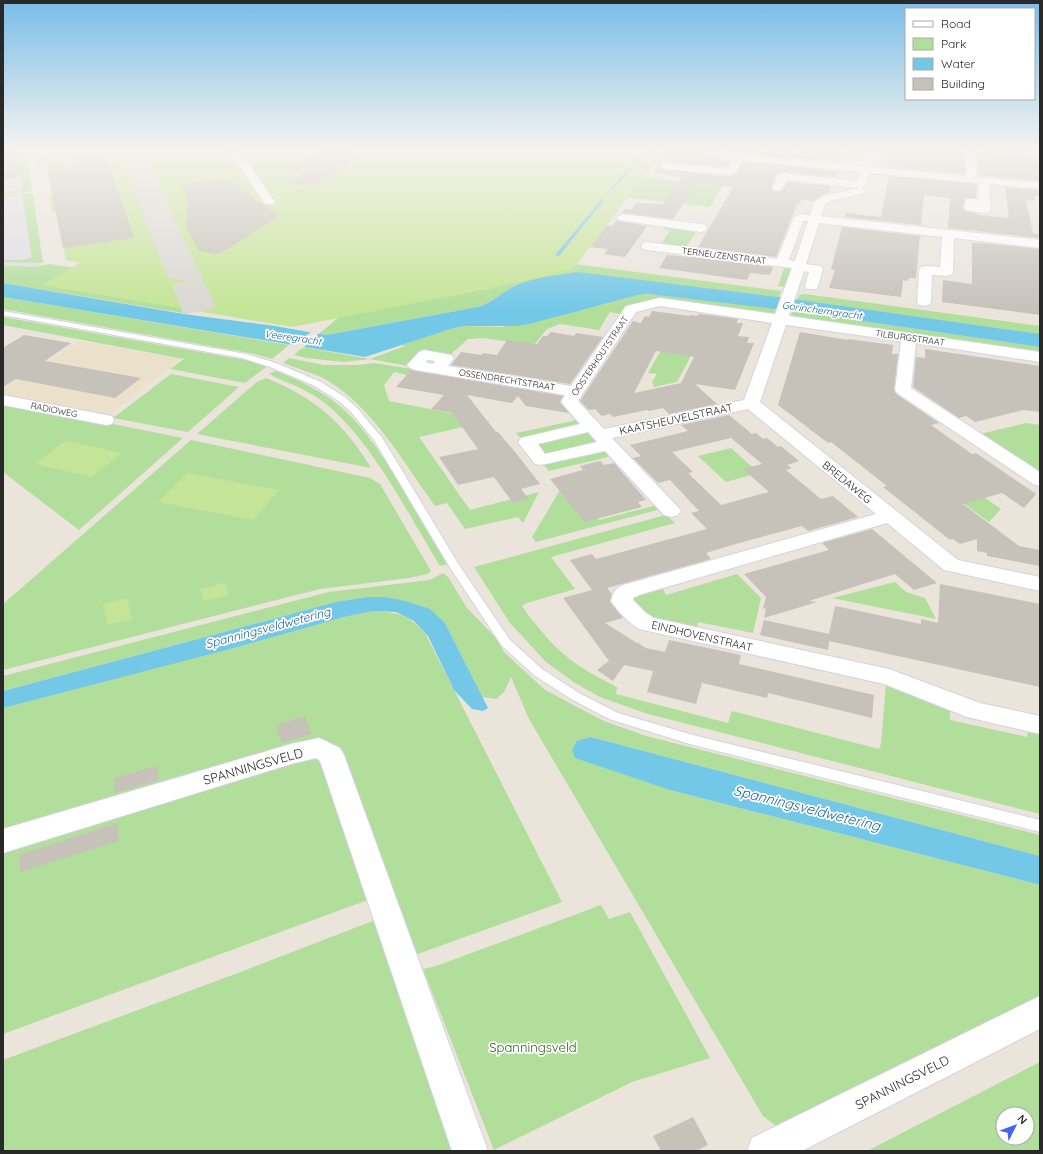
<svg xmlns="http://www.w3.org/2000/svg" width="1043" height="1154" font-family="Quicksand,sans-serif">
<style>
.industrial{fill:#dedce3}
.education{fill:#ebe1cb}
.green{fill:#b2de9b;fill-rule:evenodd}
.pitch{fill:#c4e597}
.plaza{fill:#dbd7d2}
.water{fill:#74c8e7}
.pier{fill:#eae4db}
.building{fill:#c6c2ba;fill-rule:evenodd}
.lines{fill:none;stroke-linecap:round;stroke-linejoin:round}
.service-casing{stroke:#d1d4e1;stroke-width:2}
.minor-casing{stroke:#d1d4e1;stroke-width:2}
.service{fill:#fff;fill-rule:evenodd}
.minor{fill:#fff;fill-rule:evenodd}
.labels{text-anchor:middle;stroke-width:3.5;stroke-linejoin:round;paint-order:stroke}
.far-street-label{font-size:9px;fill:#292929;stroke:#fff}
.far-water-label{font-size:10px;font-style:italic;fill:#156691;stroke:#fff}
.street-label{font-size:11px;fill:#292929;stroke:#fff}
.water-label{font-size:12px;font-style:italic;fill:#156691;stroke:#fff}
.near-street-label{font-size:13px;fill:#292929;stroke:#fff}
.near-park-label{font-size:13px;fill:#2c611e;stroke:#fff}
.near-water-label{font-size:14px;font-style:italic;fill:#156691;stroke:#fff}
</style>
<rect width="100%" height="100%" fill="#eae4db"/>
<!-- industrial -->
<path class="industrial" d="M3 148H20L41 269 3 290Z"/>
<!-- education -->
<path class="education" d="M80 341 181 359 105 418 3 397V389Z"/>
<!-- green -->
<g class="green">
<path d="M3 148H26L32 191 3 195V193L23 190 16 148 3 150Z"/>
<path d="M36 148H116L69 164 38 167Z"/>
<path d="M639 177 723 185 710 207 622 197Z"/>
<path d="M32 193 33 194 43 263 3 262V260H23L32 257 22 195 3 197Z"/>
<path d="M665 226H672L671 228 696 232 685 249 676 248 677 246 665 244 663 247 654 244V242L662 243 670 230 663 229Z"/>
<path d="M49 264 76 268 172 287 183 313 3 283V266L35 267Z"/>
<path d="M575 264 781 291 779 297 661 283 533 280C510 287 499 300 478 307L326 335 319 334 357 302Z"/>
<path d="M785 266 794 268 790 288 778 286Z"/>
<path d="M656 294 776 308 774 313 772 315 656 301 625 308 620 314 610 312 599 330 560 324 547 329 534 345 483 338 468 339 451 354 425 350 408 366 370 359 344 362 306 358 294 355 303 347 370 359 405 346 402 345 454 328 463 326 502 327 608 303 638 295Z"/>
<path d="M805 294 1040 326V334L797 300 799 295Z"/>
<path d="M3 297 289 345 272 359 255 354 3 309Z"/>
<path d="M793 311 1040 347V355L799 320 791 315Z"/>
<path d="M3 317 245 360 266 367 245 383 170 369 184 359 3 325Z"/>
<path d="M675 326 705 330 677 382 654 387 652 382 657 374 648 373Z"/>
<path d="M289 358 324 365H358L374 363 412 369 407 375 394 372 384 385 389 401 490 421 419 437 470 510 539 492 523 523 518 517 465 529 447 503 435 506C404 463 371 404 323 378 310 372 296 368 283 363Z"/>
<path d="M276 371C300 381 323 391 342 408 368 431 386 462 404 491 418 515 433 539 448 564L440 566C408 514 368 433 318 398 303 388 285 382 269 374Z"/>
<path d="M171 374 239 387 188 432 113 418Z"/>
<path d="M266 378C314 397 344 423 371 468L197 434 257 382Z"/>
<path d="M3 402 183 438 79 530 3 472Z"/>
<path d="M577 420 612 456 549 471 516 433Z"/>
<path d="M1026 423 1040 425V475L980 434Z"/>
<path d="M191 440 370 478 380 484 431 571 428 574 409 578 320 589 3 670V604Z"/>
<path d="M731 448 759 473 726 482 698 456Z"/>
<path d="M566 480 599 520 657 505 661 509 536 542 532 537Z"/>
<path d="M962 482 1001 509 989 522 941 487Z"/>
<path d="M666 515 675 523 551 557 575 589 527 603 522 606C527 614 533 621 539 628 563 658 583 670 617 687L616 694 728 723 732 711 879 749 881 744 886 684 950 710V720L1027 737 1028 727 1040 730V814L648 714 600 697 575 683 546 662 510 623 474 567Z"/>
<path d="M443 573 448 577 467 608 496 638 504 652 545 690 604 721 646 736 1040 835V856L591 737 670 790 1040 885V997L793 1119 776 1126 763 1116 529 719 511 677 504 692 496 699 482 697 445 623 385 597H367L336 602 3 691V676L329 592 430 580Z"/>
<path d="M737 574 761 598 753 633 698 622 697 627 687 629 648 618 633 600 635 592 661 585 666 595Z"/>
<path d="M895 582 906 592 925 598 936 619 832 598Z"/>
<path d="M373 611C398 613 407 613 425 633L562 902 415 955 376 897 3 1034V706L344 617Z"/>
<path d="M601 905 609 919 630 912 710 1058 632 1082 494 1150 423 969 436 966Z"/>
<path d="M383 917 452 1151H3V1060L238 973Z"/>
<path d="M1040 1062V1151H867ZM1003 1114H1027V1138H1003Z"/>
</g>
<!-- pitch -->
<g class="pitch">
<path d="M45 148H666L572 270 488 289 292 327 42 285 80 263 66 260 57 211 52 212 49 198 54 197Z"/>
<path d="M65 441 71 442 122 453 92 477 35 464Z"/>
<path d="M188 473 279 490 253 520 158 502Z"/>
<path d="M225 583 229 595 204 601 200 589Z"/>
<path d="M127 598 132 619 107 625 103 604Z"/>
</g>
<!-- plaza -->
<g class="plaza">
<path d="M117 148H141L205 284 168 278Z"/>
<path d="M182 282 206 285 216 308 184 314 172 286Z"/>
</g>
<!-- water -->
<g class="water">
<path d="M646 148H649L613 190H610Z"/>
<path d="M602 199H605L559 256 555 255Z"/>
<path d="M577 272 779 297 1040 334V347L793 311 649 294 638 295 529 324 517 326H463L454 328 365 357 3 297V283L184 314 275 326 326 335 478 307C493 302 500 294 513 287 532 277 556 276 577 272Z"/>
<path d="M367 597H385L405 601 430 609 445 623 488 708 483 711 472 709 454 690 428 636 414 621 396 612 373 611 344 617 230 649 3 708V691L336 602Z"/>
<path d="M591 737 1040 856V885L670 790 575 758 572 750 577 741Z"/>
</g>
<!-- pier -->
<path class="pier" d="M312 331 320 332 302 349 292 347Z"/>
<!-- building -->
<g class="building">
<path d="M17 148 21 177 3 180V150Z"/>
<path d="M326 148H362L350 155 361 156 315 186 286 183 306 171 291 169Z"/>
<path d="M669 148H708L705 153 707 157 731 160 726 167 665 162 659 165 665 170 730 176 735 175 744 162 838 171 837 175H835L834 177 783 172 778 173 771 187 773 192 782 191 788 182 831 186 829 193 822 195 813 201 801 200 800 204H797L776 257 698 247 733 187 697 184 673 219 622 213 625 209 631 210 636 203 663 204 682 178 653 172 659 164H655Z"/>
<path d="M721 148 801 155 791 148H846L841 162 720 151Z"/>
<path d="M890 148 919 149V148H959V149L965 150V174L890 167 891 165H886Z"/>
<path d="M978 151 1040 157V181L978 175Z"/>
<path d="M104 152 134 238 63 248 47 170 77 166 74 155Z"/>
<path d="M889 176 977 184 976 198H965L963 209 966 211 981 215 1009 218 1005 187 1040 190V197L1034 196 1035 201 1026 200 1033 233 1040 234V238L948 228 950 198 924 195 921 225 845 217 846 213 881 217Z"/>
<path d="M227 179 254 198 256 202 258 201 279 216 221 253 215 254 198 250 186 226 188 199 181 185Z"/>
<path d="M617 220 619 221 647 226 625 257 604 254 608 249 590 247 607 225 612 226Z"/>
<path d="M842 227 920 236 916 278H909L908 281 903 280 901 297 829 288 835 270H831Z"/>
<path d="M970 242 1040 249V315L942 302 943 280 972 284V242Z"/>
<path d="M667 255 692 257 773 267 770 275 750 273 747 280 659 268Z"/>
<path d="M652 311 689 316 690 315 698 316V314L709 315 738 319 737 323H743L738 336 749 337 747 343H754L735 390 695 384 717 404 669 414 663 408 649 411 647 410 613 417 610 414 602 416 595 409 589 410 580 401 633 321 641 323 645 316 649 317ZM656 351 694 357 681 383 634 393Z"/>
<path d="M551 332 574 336 576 333 603 337 570 384 451 365 461 352 481 355 483 353 497 355 507 340 537 344 543 336H547Z"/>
<path d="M800 332 848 340V339L893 345 892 354H898L894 390 896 394 939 423 931 425 972 454 976 453 1036 494 1024 508 1002 493 963 504 1019 546 1040 550V566L987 556V553L977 551V539L960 544 953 539 950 540 883 487 887 486 831 442 828 443 778 405Z"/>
<path d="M24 335 71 343 45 361 141 378 115 398 16 379 3 387V348Z"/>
<path d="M925 349 1040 366V412L1023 410 975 422 966 416 959 418 913 387 916 357 925 358Z"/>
<path d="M411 370 563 396 560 402 569 413 526 406 518 396 512 403 467 395 496 432H498L516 453 540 484 521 489 529 499 513 503 494 477 458 485 439 457 478 449 452 413 431 409 444 395 396 387Z"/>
<path d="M729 415 752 434 756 433 763 439 767 438 778 447 781 446 799 461 787 465 792 468 786 470 821 499 833 496 858 517 808 531 802 526 732 545 706 553 711 559 607 588 612 594 610 602 623 618 605 623 637 643 640 641 638 643 646 648 665 652 669 640 708 648 741 655 739 664 874 695 872 718 768 693 767 698 702 683 696 704 647 692 653 671 624 665 613 681 597 670 609 661 563 598 592 590 570 560 592 554 596 559 707 529 691 513 699 511 670 480 658 483 633 458 641 456 630 445 688 431 681 425ZM731 438 762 464 743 469 769 492 721 505 688 473 693 472 672 452Z"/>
<path d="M600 461 604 465 614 463 646 500 638 502 642 507 585 522 550 479 583 470 580 466Z"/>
<path d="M872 529 937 583 914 590 895 574 809 601 817 602 764 618 766 609 763 608 766 597 744 574 829 550 822 543Z"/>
<path d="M940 584 1040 604V687L829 641 828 650 760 635 764 620 829 634 835 606 921 624V619L938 623Z"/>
<path d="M305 716 312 734 282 743 276 725Z"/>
<path d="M157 766 159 780 115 793 114 778Z"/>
<path d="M117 823 119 841 20 872 19 855Z"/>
<path d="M693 1117 708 1145 696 1151H661L653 1136Z"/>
</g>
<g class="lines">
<defs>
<path id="service" d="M3 311 246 354 276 363 321 382 346 398 357 408 383 439 459 565 510 640 542 669 579 693 618 713 693 735 1040 820V832L693 745 609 719 571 699 534 675 502 646 449 566 374 440 351 412 340 402 315 386 270 367 242 358 3 315Z"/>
<g id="minor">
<path d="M227 148H237L275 202 273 204H265Z"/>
<path d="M710 148H720L718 152 862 166 867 148H877L872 167 966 176 967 148H977L976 177 1040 183V189L989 184 991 210 989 212 985 213 966 210 964 208 966 199H979L978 183 870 173 866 185 862 188 865 191 864 193 831 201 825 204 821 216 1040 240V248L954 238 953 272 951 275 946 276 932 275 931 302 929 305 924 306 919 305 917 302 919 270 921 267 926 266 940 267 942 237 819 223 806 264 821 266 823 269 817 289H807L805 286 809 272 804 271 789 316 1040 352V362L916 343 911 388 1040 472V486L1033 484 897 393 895 390 901 341 786 325 760 402 958 560 1040 577V591L944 570 887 523 639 595 633 598V600L646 613 654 618 889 669 980 703 1040 716V734L967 717 884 684 639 629C628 622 618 612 611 601 613 592 615 589 623 585L876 514 748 409 612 438 678 507 681 511 678 515 671 517 664 515 605 451 541 465 535 464 518 442 521 438 580 424 561 402 565 395 415 370 410 368 407 365 419 352 424 350 451 355 454 358 448 366 571 386 626 306 660 298 775 314 792 268 647 250 643 249 641 246 643 243 647 242 777 259 794 217 801 214 810 215 814 202 823 196 859 188 787 180 781 190H773L772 188 779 174 783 173 857 181 860 172 743 160 734 174 730 175 665 169 660 166 665 163 727 169 733 159 707 156 706 154ZM803 221H808L795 261 789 260ZM660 306 772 323 744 400 604 429 578 401 636 312ZM428 360 435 361 433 364 426 362ZM588 432 597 442 545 454 538 444Z"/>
<path d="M984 148H1016L1040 150V156L989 151Z"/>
<path d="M623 214 701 224 705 225 707 228 705 231 701 232 619 220 617 218 619 216Z"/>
<path d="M3 395 106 415 112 416 114 420 112 424 106 425 3 405Z"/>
<path d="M319 738 340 748 344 755 488 1151H452L320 761 316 758 291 764 3 853V829L291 744Z"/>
<path d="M1040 996V1029L802 1151H747L752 1138Z"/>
</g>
</defs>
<!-- service casing -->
<use href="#service" class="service-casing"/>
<!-- minor casing -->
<use href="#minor" class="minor-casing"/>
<!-- service -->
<use href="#service" class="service"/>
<!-- minor -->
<use href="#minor" class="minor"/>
</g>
<!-- sky -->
<linearGradient id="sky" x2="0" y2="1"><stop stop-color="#79bce8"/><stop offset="0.48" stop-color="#f6f3ef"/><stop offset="1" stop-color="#f6f3ef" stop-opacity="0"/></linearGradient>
<rect width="1043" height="309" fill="url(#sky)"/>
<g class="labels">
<!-- far-street labels -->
<g class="far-street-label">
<text transform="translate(724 256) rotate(7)" y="3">TERNEUZENSTRAAT</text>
<text transform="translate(910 338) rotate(8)" y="3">TILBURGSTRAAT</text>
<text transform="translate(600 356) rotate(-56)" y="3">OOSTERHOUTSTRAAT</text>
<text transform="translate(507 380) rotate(9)" y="3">OSSENDRECHTSTRAAT</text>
<text transform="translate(54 410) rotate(11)" y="3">RADIOWEG</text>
</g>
<!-- far-water labels -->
<g class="far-water-label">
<text transform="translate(822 310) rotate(8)" y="4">Gorinchemgracht</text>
<text transform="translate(293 337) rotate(8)" y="4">Veeregracht</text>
</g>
<!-- street labels -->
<g class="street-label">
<text transform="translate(676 419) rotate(-12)" y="4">KAATSHEUVELSTRAAT</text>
<text transform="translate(847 482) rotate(39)" y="4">BREDAWEG</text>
<text transform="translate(702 636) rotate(13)" y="4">EINDHOVENSTRAAT</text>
</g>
<!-- water labels -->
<g class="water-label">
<text transform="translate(268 628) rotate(-15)" y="4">Spanningsveldwetering</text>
</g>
<!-- near-street labels -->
<g class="near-street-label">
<text transform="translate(253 766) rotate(-16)" y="5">SPANNINGSVELD</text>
<text transform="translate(902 1082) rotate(-27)" y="5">SPANNINGSVELD</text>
</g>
<!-- near-park labels -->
<g class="near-park-label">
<text x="533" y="1052">Spanningsveld</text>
</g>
<!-- near-water labels -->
<g class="near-water-label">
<text transform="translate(807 808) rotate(14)" y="5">Spanningsveldwetering</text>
</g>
</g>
<!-- border -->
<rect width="1043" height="1154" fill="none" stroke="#292929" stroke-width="8"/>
<!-- legend -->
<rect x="905" y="8" width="130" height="92" fill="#ffffff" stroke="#a9a9a9"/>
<rect x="913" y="21" width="20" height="6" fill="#ffffff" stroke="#a9a9a9"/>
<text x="941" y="28" font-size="12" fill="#292929">Road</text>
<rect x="913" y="38" width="20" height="12" fill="#b2de9b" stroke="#a9a9a9"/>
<text x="941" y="48" font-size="12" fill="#292929">Park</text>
<rect x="913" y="58" width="20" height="12" fill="#74c8e7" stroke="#a9a9a9"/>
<text x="941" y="68" font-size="12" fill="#292929">Water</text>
<rect x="913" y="78" width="20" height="12" fill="#c6c2ba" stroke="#a9a9a9"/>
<text x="941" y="88" font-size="12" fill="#292929">Building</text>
<!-- north arrow -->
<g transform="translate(1015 1126) rotate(48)"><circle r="19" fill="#ffffff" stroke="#a9a9a9"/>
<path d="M0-3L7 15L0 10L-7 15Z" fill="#4464ef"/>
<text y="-6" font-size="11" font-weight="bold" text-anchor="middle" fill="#292929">N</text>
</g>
</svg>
